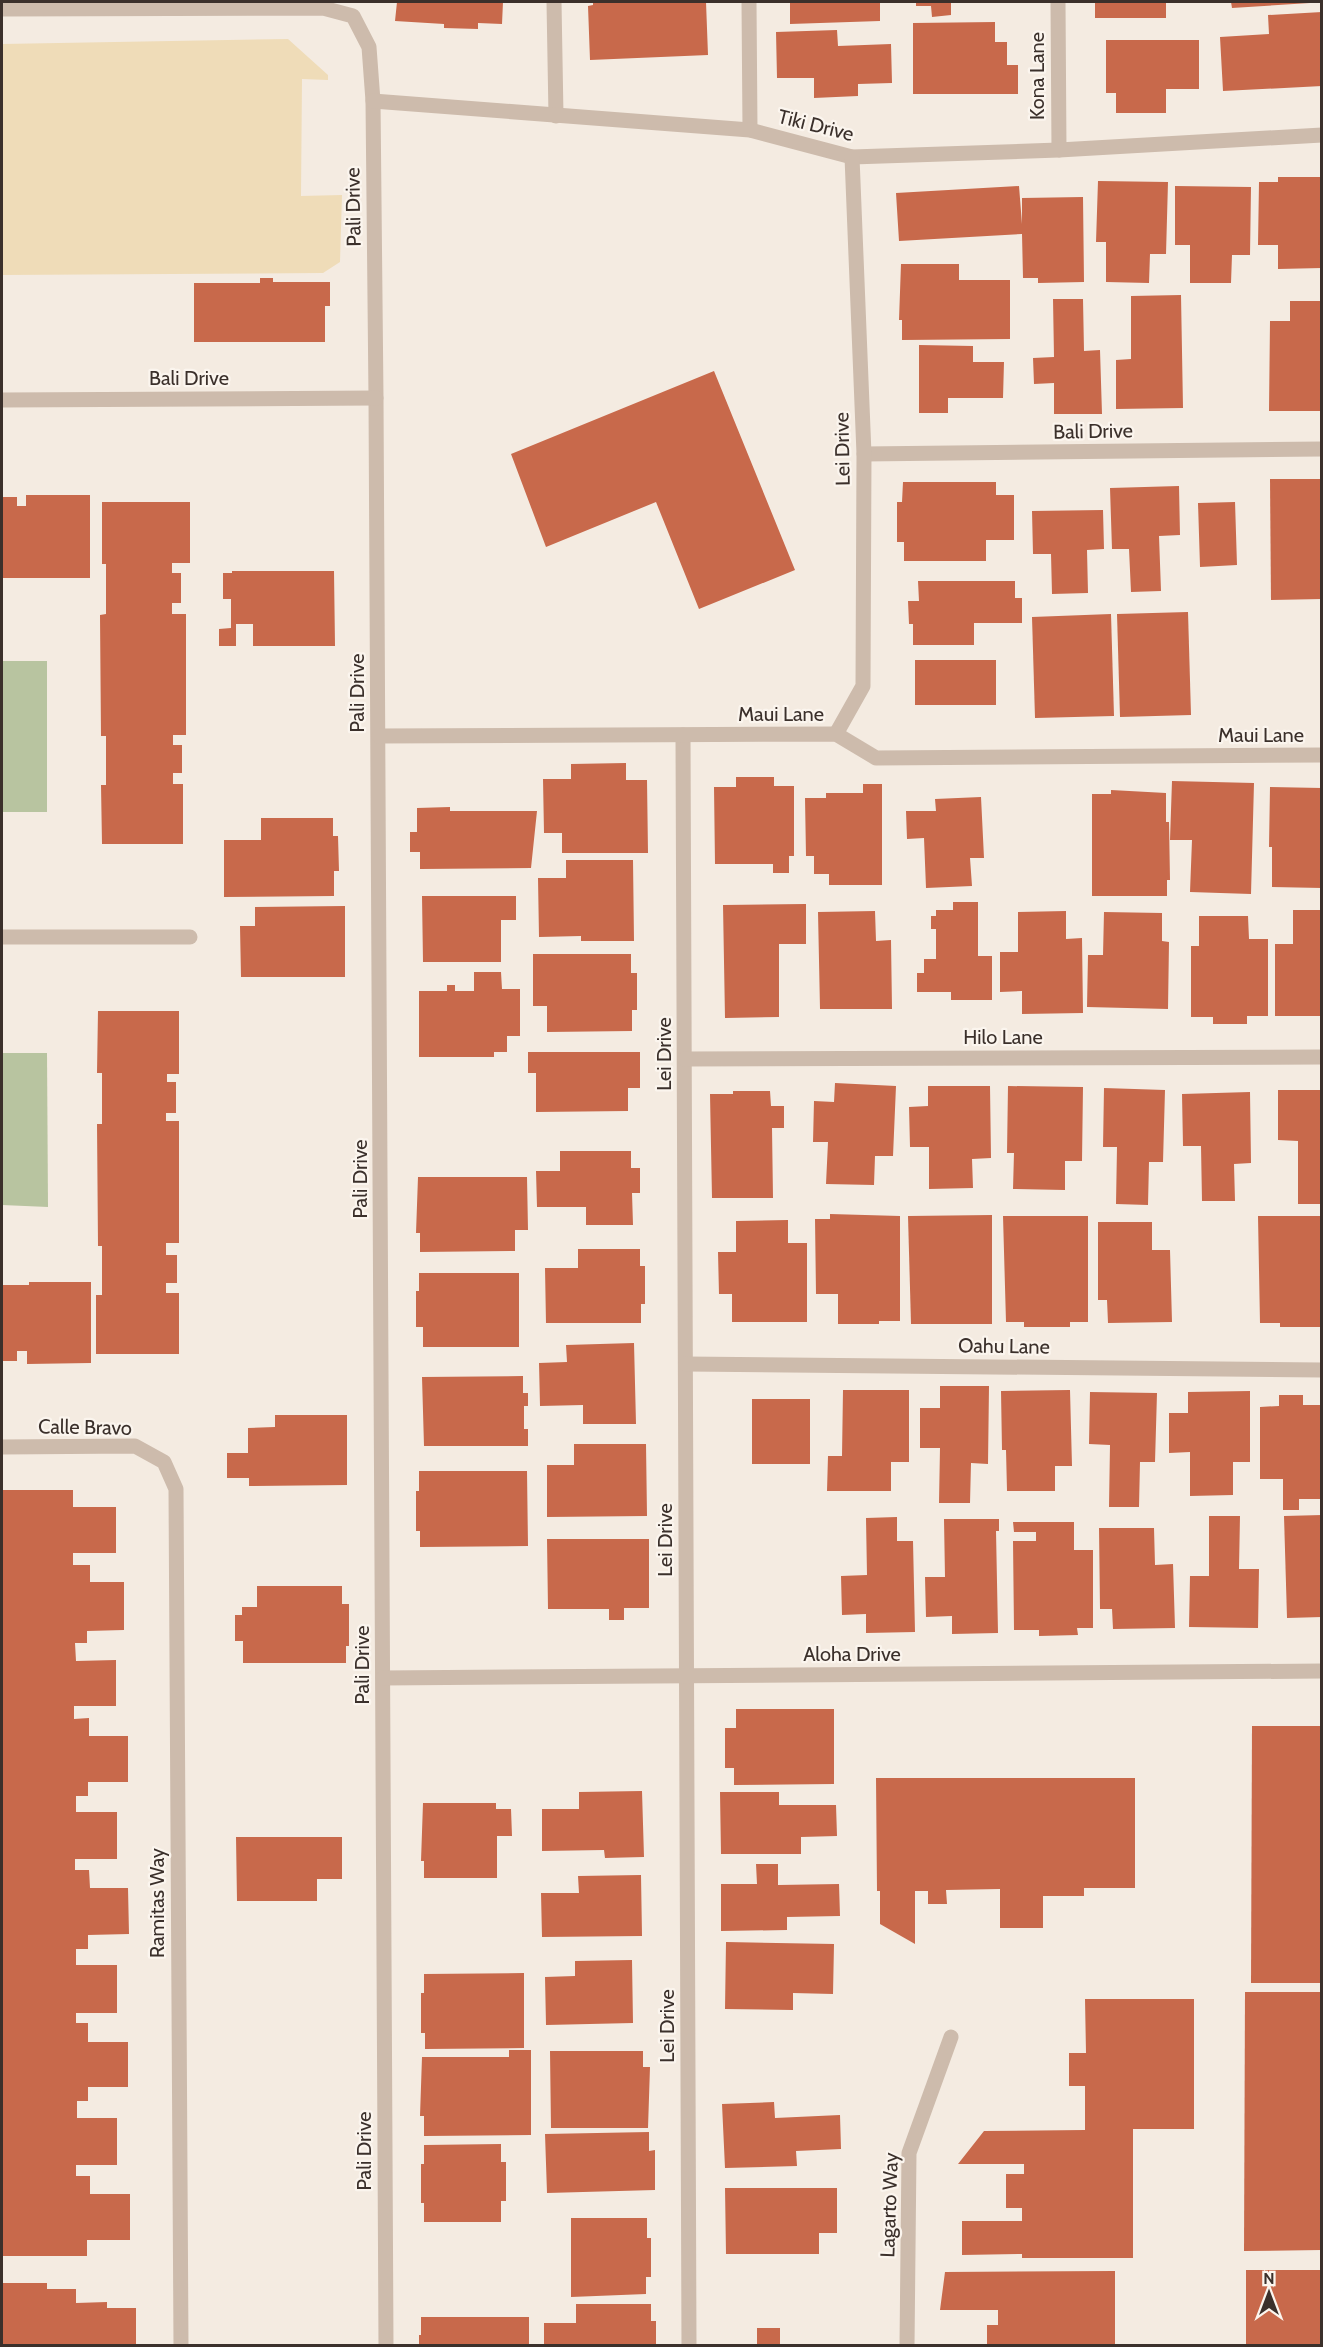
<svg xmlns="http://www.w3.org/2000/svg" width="1323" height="2347" font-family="Cabin,sans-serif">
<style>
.green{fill:#b8c4a0}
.sand{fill:#efdcb8}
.building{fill:#c8694b}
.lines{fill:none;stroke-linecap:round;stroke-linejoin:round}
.minor{stroke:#cdbbac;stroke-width:15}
.labels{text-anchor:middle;stroke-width:4.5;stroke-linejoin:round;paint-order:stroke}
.street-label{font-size:20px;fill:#3b302b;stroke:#fbf5ee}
</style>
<rect width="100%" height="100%" fill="#f4ebe1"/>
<!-- green -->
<g class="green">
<rect x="2" y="661" width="45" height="151"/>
<path d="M2 1053H47L48 1207 2 1205Z"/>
</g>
<!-- sand -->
<path class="sand" d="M288 39 328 75V80L302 79 301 196 342 195 340 262 323 273 2 275V44Z"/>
<!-- building -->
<g class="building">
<path d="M397 2H503L502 24 478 23V29L444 28V24L395 21Z"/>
<path d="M593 2H706L708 55 590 60 588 6 593 5Z"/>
<path d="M790 2H880V21L790 24Z"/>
<path d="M916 2H951V15L932 17 931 6H916Z"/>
<rect x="1095" y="2" width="71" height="16"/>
<path d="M1231 2H1310V3L1232 8Z"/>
<path d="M1322 12V86L1223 91 1220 37 1269 34 1268 15Z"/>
<path d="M995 22V42H1007V65H1018V94H913V23Z"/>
<path d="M837 30 838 46 891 44 892 83 858 84V96L814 98V78H777L776 32Z"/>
<path d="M1106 40H1199V89H1166V113H1116V93H1106Z"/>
<path d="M1278 177H1322V268L1278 269V245H1258L1259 182H1278Z"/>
<path d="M1098 181 1168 182 1166 254H1150L1149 283 1106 282V242H1096Z"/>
<path d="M1019 186 1022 224V198L1083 197 1084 282 1038 283V278H1023L1022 234 899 241 896 193Z"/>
<path d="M1175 186 1251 187 1250 255H1232L1231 283H1190V245H1175Z"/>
<path d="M901 264H959V280H1010V339L902 340V320H899Z"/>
<path d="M260 278H273V282H330V306H325V342H194V283H260Z"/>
<path d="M1181 295 1183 408 1116 409V360L1131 359V296Z"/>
<path d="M1053 299H1083L1084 351 1100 350 1102 414H1054V383L1034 384 1033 358 1054 357Z"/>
<path d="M1290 301H1322V411H1269L1270 321H1290Z"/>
<path d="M919 345 973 346V362H1004L1003 398H948V413H919Z"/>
<path d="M714 371 795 570 699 609 656 502 546 547 511 454Z"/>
<path d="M1270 479H1322V599L1271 600Z"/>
<path d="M903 482H996V495H1014V540H986V561H904V542H897V502H902Z"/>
<path d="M1179 486 1180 535 1159 536 1161 591 1131 592 1129 549H1112L1110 488Z"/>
<path d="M26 495H90V578H2V497H17V506H26Z"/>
<path d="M102 502H190V563H172V573H181V603H172V614H186V735H173V745H182V773H173V784H183V844H102L101 785H106V736H101L100 615 106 614V564H102Z"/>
<path d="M1235 502 1237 565 1200 567 1198 503Z"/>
<path d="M1103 510 1104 549 1087 550 1088 593 1052 594 1051 554H1033L1032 511Z"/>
<path d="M232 571H334L335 646H253V624H236V646H219V629L231 628V599H223V573H232Z"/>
<path d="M918 581H1015V598H1022V623H974V645H913V624H909L908 601H919Z"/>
<path d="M1188 612 1191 715 1120 717 1117 614Z"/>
<path d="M1111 614 1114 716 1035 718 1032 617Z"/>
<rect x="915" y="660" width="81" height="45"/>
<path d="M626 763V780H647L648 853H562V833H544L543 779H571V764Z"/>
<path d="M736 777H774V786H794V856H789V873H773V864H715L714 787H736Z"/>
<path d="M1172 781 1254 783 1251 894 1190 892 1192 840H1170Z"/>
<path d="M863 784H882V885H829V874H814V856H806L805 798H826V793H863Z"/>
<path d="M1270 787 1322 788V888L1272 887V847H1269Z"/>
<path d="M1111 790 1166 793V822H1169L1170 880H1167V896H1092V794H1111Z"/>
<path d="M981 797 984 858H970L972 886 926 888 924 838 907 839 906 811H936L935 799Z"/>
<path d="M450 807V811H537L531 868 420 869V852H410V832H417V808Z"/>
<path d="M261 818H333V836H338L339 871H334V896L224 897V840H261Z"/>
<path d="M566 860H633L634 941H581V936L539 937 538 878H566Z"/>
<path d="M422 896H516V920H501V962H423Z"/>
<path d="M953 902H978V956H992V1000H951V992H917V973H924V959H936V929H931V916H936V910H953Z"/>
<path d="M806 904V944H779V1017L725 1018 723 905Z"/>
<path d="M345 906V977H241L240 926H255V907Z"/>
<path d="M1293 910H1322V1016H1275V944H1293Z"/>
<path d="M875 911 876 941 891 940 892 1009H820L818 912Z"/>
<path d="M1066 911V939L1082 938 1083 1013 1022 1014V991L1000 992V952H1018V912Z"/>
<path d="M1104 912 1162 913V941L1169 942 1168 1009 1087 1007 1088 955H1103Z"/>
<path d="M1199 916H1248L1249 939H1268V1016H1247V1024H1213V1017H1191V946H1199Z"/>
<path d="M533 954H631V973H637V1010H632V1031L547 1032V1006H533Z"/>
<path d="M474 972H501L502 989H520V1036H507V1052H494V1057H419V991H447V985H455V991H474Z"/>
<path d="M98 1011H179V1074H167V1082H176V1113H166V1121H179V1243H166V1255H177V1283H166V1293H179V1354H96V1295H102V1246H98L97 1124H102V1073H97Z"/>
<path d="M528 1052H640V1088H628V1111L536 1112V1073H528Z"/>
<path d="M835 1083 896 1086 893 1156H875L874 1185 826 1184 828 1142H813L814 1101 834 1102Z"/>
<path d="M928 1086H990L991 1158 972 1159 973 1188 929 1189V1147H910L909 1107 928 1106Z"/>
<path d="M1008 1086 1083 1087 1082 1161H1065V1190L1013 1189 1014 1153H1007Z"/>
<path d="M1104 1088 1165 1090 1163 1162H1149L1148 1205 1116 1204 1117 1147H1103Z"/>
<path d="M1278 1090H1322V1204H1298V1141L1278 1140Z"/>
<path d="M733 1091H770L771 1106H784V1128H772L773 1198H712L710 1094H733Z"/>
<path d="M1250 1092 1251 1163 1234 1164 1235 1201H1202L1201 1146H1183L1182 1094Z"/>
<path d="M560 1151H631V1168H640V1193H632L633 1225H586V1207H537L536 1171H560Z"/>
<path d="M418 1177H527L528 1230H515V1251L420 1252V1233H416Z"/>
<path d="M830 1214 900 1216V1321H879V1324H838V1294H816L815 1219H830Z"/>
<path d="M992 1215V1324H911L908 1216Z"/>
<path d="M1003 1216H1088V1322H1070V1327H1024V1322H1006Z"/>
<path d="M1258 1216H1322V1327H1280V1323H1260Z"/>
<path d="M788 1220V1243H807V1322H732V1294H719L718 1252H736V1221Z"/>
<path d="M1098 1222H1152V1250H1170L1172 1322 1108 1323 1107 1300H1098Z"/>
<path d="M578 1249H640V1266H645V1304H641V1323H546L545 1268H578Z"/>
<path d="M419 1273H519V1347H423V1327H416V1291H419Z"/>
<path d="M29 1282H91V1363L27 1364V1351H17V1361H2V1285H29Z"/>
<path d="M634 1343 636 1424H583V1405L540 1406 539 1363 567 1362 566 1345Z"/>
<path d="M523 1376V1393H528V1406H524V1429H528V1446H424L422 1377Z"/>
<path d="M940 1386H989L988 1464 971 1463 970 1503H939L940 1448H920V1408H940Z"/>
<path d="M843 1390H909V1462H891V1491H827L828 1456H842Z"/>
<path d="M1070 1390 1072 1466H1055V1491H1007L1006 1450H1002L1001 1391Z"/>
<path d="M1250 1391V1462H1233V1495L1190 1496V1452L1169 1453V1413H1188V1392Z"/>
<path d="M1090 1392 1157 1393 1155 1462H1140L1139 1507H1109L1110 1445 1089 1444Z"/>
<path d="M1279 1395H1303V1405H1321L1322 1499H1299V1510H1283V1479H1260V1407L1279 1406Z"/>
<rect x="752" y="1399" width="58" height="65"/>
<path d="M275 1415H347V1485L249 1486V1478H227V1453H248V1428L275 1427Z"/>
<path d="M574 1444H646L647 1516 547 1517V1465H574Z"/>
<path d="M419 1471H527L528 1546 420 1547V1531H416V1491H419Z"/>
<path d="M2 1490H73V1507H116V1553H73V1565H90V1582H124V1630L87 1631V1643H75L76 1661 116 1660V1706H74V1719L89 1718V1736H128V1782H88V1796H76V1812H117V1859H75V1870H89L90 1888H128L129 1934 88 1935V1949H76V1965H117V2013H76V2023H88V2042H128V2087H88V2101H77V2118H117V2165H76V2176H90V2194H130V2240H87V2256H2Z"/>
<path d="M1322 1515V1617L1287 1618 1284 1516Z"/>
<path d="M1209 1516H1240L1239 1569H1259L1258 1628 1189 1627 1190 1576H1209Z"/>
<path d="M897 1517V1541H913L915 1632 866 1633V1614L842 1615 841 1576 867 1575 866 1518Z"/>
<path d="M944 1519H999V1531H996L998 1633 952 1634V1616L926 1617 925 1577H945Z"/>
<path d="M1013 1522H1074V1550H1093V1628H1077L1078 1635 1039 1636V1630H1014L1013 1541H1036V1532H1014Z"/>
<path d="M1099 1528H1154L1155 1565 1173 1564 1175 1628 1113 1629 1112 1609H1100Z"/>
<path d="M547 1539H649V1608H624V1620H609V1609H548Z"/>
<path d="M257 1586H342V1604H349V1646H346V1663H243V1641H235V1615H242V1607H257Z"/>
<path d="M736 1709H834V1784L734 1785V1768H725V1728H736Z"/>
<path d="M1252 1726H1322V1983H1251Z"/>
<path d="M876 1778H1135V1888H1084V1896H1043V1928H1000V1889L946 1890 947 1904H928V1891H915V1944L880 1924V1891H877Z"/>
<path d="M642 1791 644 1857 605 1858 604 1850 542 1851V1809H579V1792Z"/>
<path d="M720 1792H779V1805H836L837 1836 801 1837V1854H721Z"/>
<path d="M423 1803H496V1809H511L512 1836H497V1878H424V1861H421Z"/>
<path d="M236 1837H342V1879H317V1901H237Z"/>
<path d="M756 1864H778V1885L839 1884 840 1916 787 1917V1930L721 1931V1884H757Z"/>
<path d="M641 1875 642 1936 542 1937 541 1893H579L578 1876Z"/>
<path d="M726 1942 834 1944 833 1994 793 1993V2010L725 2009Z"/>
<path d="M632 1960 633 2023 546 2025 545 1977 575 1976V1961Z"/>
<path d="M524 1973V2048L425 2049V2033H421V1993H424V1974Z"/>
<path d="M1245 1992H1322V2250L1244 2251Z"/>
<path d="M1085 1999H1194V2129H1133V2258H1022V2254L962 2255V2221H1022V2208H1006V2174H1024V2164H958L984 2131 1085 2130V2086H1069V2053H1086Z"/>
<path d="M509 2050H531V2135L424 2136V2116H420L422 2057H509Z"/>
<path d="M550 2051H643V2067H650L648 2128H551Z"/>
<path d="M774 2102 775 2118 840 2115 841 2149 796 2151 797 2166 725 2168 722 2104Z"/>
<path d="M649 2132V2151L655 2150V2190L547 2193 545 2134Z"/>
<path d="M501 2144V2162H506V2201H501V2222H424V2203H421V2164H424V2145Z"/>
<path d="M725 2188H837V2233H819V2254H726Z"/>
<path d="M571 2218H647V2238H651V2277H646V2294L571 2297Z"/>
<rect x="1246" y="2270" width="76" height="76"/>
<path d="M1115 2271V2346H997V2344H987V2325H998V2310H940L945 2272Z"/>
<path d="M2 2283H47V2289H76V2303L107 2302V2308H136V2346H2Z"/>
<path d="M576 2304H651V2321H656V2346H544V2323H576Z"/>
<path d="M421 2317H529V2346H419V2335H421Z"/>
<rect x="757" y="2328" width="23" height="18"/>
</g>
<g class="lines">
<!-- minor -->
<g class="minor">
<path d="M554 2 556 116"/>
<path d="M749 2 750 130"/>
<path d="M1058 2 1059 150"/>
<path d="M2 9 323 8 353 16 369 47 373 101 376 398 386 2346"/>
<path d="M373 101 750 130 852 157 1059 150 1322 135"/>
<path d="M2 400 376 398"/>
<path d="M864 454 1322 449"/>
<path d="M836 734 863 686 864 454 852 157"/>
<path d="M683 735 689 2346"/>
<path d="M379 736 836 734 876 758 1322 755"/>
<path d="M2 937H190"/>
<path d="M685 1059 1322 1057"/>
<path d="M686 1364 1322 1370"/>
<path d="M2 1447 135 1446 164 1462 176 1489 181 2346"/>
<path d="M383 1678 1322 1671"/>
<path d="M907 2346 909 2153 951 2037"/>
</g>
</g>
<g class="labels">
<!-- street labels -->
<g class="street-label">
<text transform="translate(1037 76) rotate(-90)" y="7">Kona Lane</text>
<text transform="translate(816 125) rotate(14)" y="7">Tiki Drive</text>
<text transform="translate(353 207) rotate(-91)" y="7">Pali Drive</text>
<text x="189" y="385">Bali Drive</text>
<text transform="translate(1093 431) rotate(-1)" y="7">Bali Drive</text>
<text transform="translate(842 449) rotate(-91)" y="7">Lei Drive</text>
<text transform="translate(357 693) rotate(-90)" y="7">Pali Drive</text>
<text x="781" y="721">Maui Lane</text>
<text x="1261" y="742">Maui Lane</text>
<text x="1003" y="1044">Hilo Lane</text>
<text transform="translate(664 1054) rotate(-90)" y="7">Lei Drive</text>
<text transform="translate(360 1179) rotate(-90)" y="7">Pali Drive</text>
<text transform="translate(1004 1346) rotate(1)" y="7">Oahu Lane</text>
<text transform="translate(85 1427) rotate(1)" y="7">Calle Bravo</text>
<text transform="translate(665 1540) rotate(-90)" y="7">Lei Drive</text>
<text x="852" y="1661">Aloha Drive</text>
<text transform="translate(362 1665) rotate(-90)" y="7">Pali Drive</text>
<text transform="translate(157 1903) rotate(-90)" y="7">Ramitas Way</text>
<text transform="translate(667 2026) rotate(-90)" y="7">Lei Drive</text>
<text transform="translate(364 2151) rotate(-90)" y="7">Pali Drive</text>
<text transform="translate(889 2205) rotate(-88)" y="7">Lagarto Way</text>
</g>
</g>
<!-- border -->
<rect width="1323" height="2347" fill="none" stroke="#3b302b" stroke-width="6"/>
<!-- north arrow -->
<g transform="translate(1269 2293)" stroke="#fbf5ee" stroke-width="4.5" paint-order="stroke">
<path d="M0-4.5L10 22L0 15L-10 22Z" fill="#3b302b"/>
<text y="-9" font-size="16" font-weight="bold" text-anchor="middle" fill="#3b302b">N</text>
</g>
</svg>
